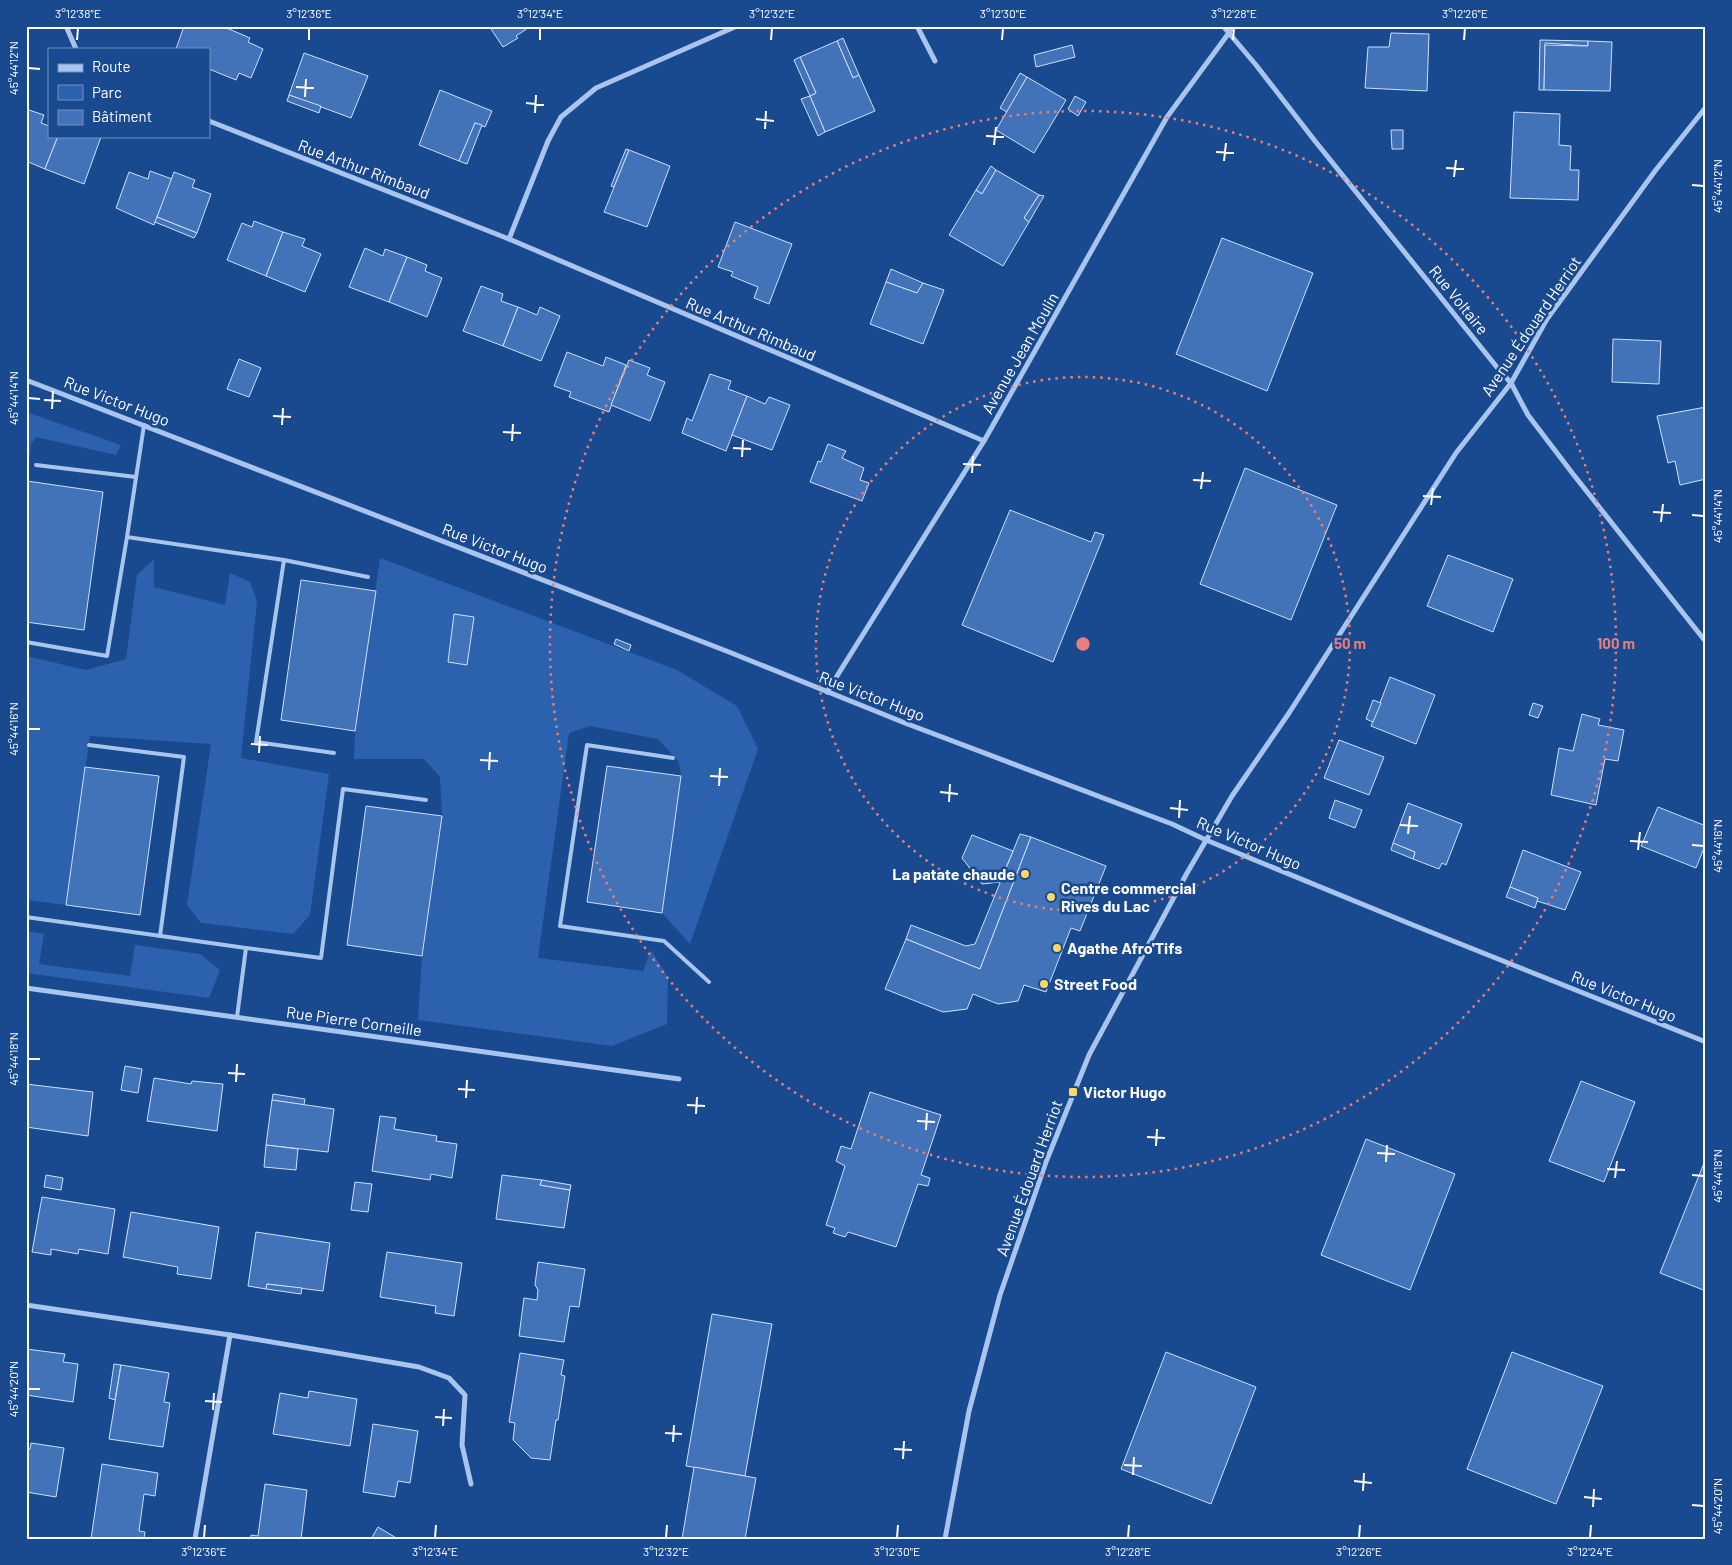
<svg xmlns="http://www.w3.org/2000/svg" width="1732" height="1565" font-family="Barlow,sans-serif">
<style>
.green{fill:#2c62ad}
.building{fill:#4272b7;stroke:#cde0fa}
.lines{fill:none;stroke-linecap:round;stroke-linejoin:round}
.service{stroke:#a7c5ef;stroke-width:4}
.minor{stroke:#a7c5ef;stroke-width:5}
.ticks{fill:none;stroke:#fff;stroke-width:2}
.ring{fill:none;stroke:#e67e7e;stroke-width:2.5;stroke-dasharray:2.5 5}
.poi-dot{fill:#ffd764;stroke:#19498f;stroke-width:2}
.labels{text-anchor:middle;stroke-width:5;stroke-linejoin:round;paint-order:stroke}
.street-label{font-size:16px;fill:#fff;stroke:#19498f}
.poi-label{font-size:16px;font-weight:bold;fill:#fff;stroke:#19498f;text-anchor:start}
.centre{fill:#e67e7e;stroke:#19498f;stroke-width:2.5}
.ring-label{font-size:15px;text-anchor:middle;font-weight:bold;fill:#e67e7e;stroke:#19498f;stroke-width:5;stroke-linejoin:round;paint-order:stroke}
.neatline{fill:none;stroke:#fff;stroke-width:2}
.ticks-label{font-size:12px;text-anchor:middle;fill:#fff}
</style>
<rect width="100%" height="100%" fill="#19498f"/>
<!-- green -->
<g class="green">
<path d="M26 412 121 445 116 455 36 437 31 444 26 488Z"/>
<path d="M380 558 677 670 737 706 758 749 690 944 662 913 681 776 679 762 658 739 590 726 569 733 538 958 643 971 651 950 668 977 667 1024 612 1046 418 1020 422 956 442 816 440 777 424 759H354L355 731Z"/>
<path d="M154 559V587L225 605 230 573 250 582 257 601 241 758 329 774 310 915 293 934 201 923 187 905 211 744 90 736 66 905 26 900V656L86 670 126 659 137 575Z"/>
<path d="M26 931 44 934 39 964 130 976 135 945 200 954 220 970 209 998 26 973Z"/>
</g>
<!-- building -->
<g class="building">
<path d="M184 26H222L250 38 248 42 263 49 251 78 239 73 236 80 209 69V49H176Z"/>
<path d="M489 26H531L516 36 518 38 503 47Z"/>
<path d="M1391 33 1429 34 1427 91 1365 88 1368 47H1389Z"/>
<path d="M843 38 859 75 853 78 837 41Z"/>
<path d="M1540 40 1588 41V46L1545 43 1544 90H1539Z"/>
<path d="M837 41 853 78 859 75 875 111 825 132 810 96 816 93 800 57Z"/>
<path d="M1588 41 1612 42 1610 91 1544 90 1545 45 1588 46Z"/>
<path d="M1072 45 1075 57 1036 67 1034 55Z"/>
<path d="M304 53 368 76 351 118 289 95Z"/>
<path d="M800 57 816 93 810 96 794 60Z"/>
<path d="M1020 73 1027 77 1007 112 1000 108Z"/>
<path d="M1027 77 1066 100 1034 153 996 130Z"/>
<path d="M440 90 492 111 485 127 475 123 459 161 419 145Z"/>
<path d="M289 95 321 106 319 113 287 101Z"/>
<path d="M810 96 825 132 818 136 801 99Z"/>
<path d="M1075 96 1086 102 1078 116 1068 109Z"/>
<path d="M26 109 44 115 41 123 49 126V136H58L45 169 26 161Z"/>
<path d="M1514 112 1560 114 1559 145 1571 146 1570 170H1579L1578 200 1510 198Z"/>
<path d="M475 123 482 125 467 164 459 161Z"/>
<path d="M1391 130H1403V149H1392Z"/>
<path d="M58 136 101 137 84 184 45 169Z"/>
<path d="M626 149 629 150 614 187 611 186Z"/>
<path d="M629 150 670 166 647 227 604 212Z"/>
<path d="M991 166 996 170 982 194 976 190Z"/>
<path d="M996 170 1039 195 1024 218 1029 222 1003 266 949 235 976 190 982 194Z"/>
<path d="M150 171 172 179 154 225 116 208 129 172 148 179Z"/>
<path d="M174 172 195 180 192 187 211 194 197 233 157 217Z"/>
<path d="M1039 195 1044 196 1029 222 1024 218Z"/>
<path d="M157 217 197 233 194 238 155 222Z"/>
<path d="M254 221 283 232 266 276 227 260 242 223 252 227Z"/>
<path d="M735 222 792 244 769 304 754 298 758 287 731 276 733 272 718 267Z"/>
<path d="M283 232 305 239 302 246 321 254 305 292 266 276Z"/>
<path d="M1222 238 1313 273 1267 391 1176 354Z"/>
<path d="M365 248 383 256 385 249 407 257 389 302 349 287Z"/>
<path d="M407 257 427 265 425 271 442 278 427 317 389 302Z"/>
<path d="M891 269 923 283 917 293 886 282Z"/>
<path d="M886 282 917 293 923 283 944 290 923 344 870 324Z"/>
<path d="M481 286 503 294 501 301 518 307 503 346 463 331Z"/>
<path d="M518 307 537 315 540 307 560 316 541 361 503 346Z"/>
<path d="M1613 339 1661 341 1659 384 1612 382Z"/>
<path d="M567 352 603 366 606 357 626 365 609 412 569 397 571 392 554 386Z"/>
<path d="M239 359 261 368 249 397 227 389Z"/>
<path d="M629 360 650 368 647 375 665 382 650 421 611 405Z"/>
<path d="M710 374 731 381 728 389 747 396 726 451 682 433 687 418 692 421Z"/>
<path d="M747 396 765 404 769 397 790 405 772 450 732 435Z"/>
<path d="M1706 407V479L1680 485 1675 461 1668 463 1657 416Z"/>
<path d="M828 444 846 451 842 458 864 468 860 480 869 483 862 501 810 482 818 461 821 462Z"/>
<path d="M1245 468 1337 505 1291 620 1200 584Z"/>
<path d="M27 481 103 492 84 630 26 622Z"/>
<path d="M1010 510 1091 542 1095 532 1104 535 1053 662 962 625Z"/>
<path d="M1448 555 1513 579 1493 632 1427 606Z"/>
<path d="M301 580 376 591 355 731 281 720Z"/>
<path d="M454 614 474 617 467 665 448 662Z"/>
<path d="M616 639 631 645 629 651 614 644Z"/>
<path d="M1390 677 1435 695 1416 744 1371 726Z"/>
<path d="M1373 700 1381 703 1373 722 1366 719Z"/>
<path d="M1533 703 1543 706 1538 718 1529 715Z"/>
<path d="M1582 714 1600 719 1598 725 1624 730 1618 761 1605 759 1596 805 1551 795 1559 748 1573 751Z"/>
<path d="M1339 740 1384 757 1369 795 1324 778Z"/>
<path d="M607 766 681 776 662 913 587 902Z"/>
<path d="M85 767 159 776 140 915 66 905Z"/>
<path d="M1335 800 1362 810 1355 828 1329 818Z"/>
<path d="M1408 803 1462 824 1446 865 1442 863 1439 869 1413 859 1415 852 1393 843Z"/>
<path d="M366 806 442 816 422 956 347 945Z"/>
<path d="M1658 807 1706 826V843L1696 868 1641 846Z"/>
<path d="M1020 834 1031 837 980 969 906 939 911 925 966 946 975 944Z"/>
<path d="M972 835 1013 851 1000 882 982 884 962 858Z"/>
<path d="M1031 837 1106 866 1080 931 1071 928 1046 992 1024 985 1018 1001 998 1004 973 994 967 1009 943 1012 885 989 906 939 980 969Z"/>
<path d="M1393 843 1415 852 1413 859 1391 850Z"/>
<path d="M1523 850 1581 872 1565 910 1537 901 1538 898 1510 887Z"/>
<path d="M1510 887 1538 898 1535 908 1506 897Z"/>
<path d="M125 1066 142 1069 138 1093 121 1090Z"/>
<path d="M154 1078 191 1084 192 1081 223 1084 217 1131 147 1121Z"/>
<path d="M1581 1081 1635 1102 1604 1182 1549 1161Z"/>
<path d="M26 1084 93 1092 88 1136 26 1127Z"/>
<path d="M870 1092 941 1115 921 1175 930 1178 928 1186 918 1184 896 1247 848 1232 845 1237 833 1233 835 1228 826 1225 845 1166 836 1161 841 1146 851 1149Z"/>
<path d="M273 1094 305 1099 304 1105 272 1100Z"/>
<path d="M272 1100 334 1109 328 1152 266 1145Z"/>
<path d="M380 1116 396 1118 394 1129 437 1136 436 1141 457 1144 452 1178 431 1174 430 1180 372 1171Z"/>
<path d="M1366 1139 1455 1174 1410 1290 1321 1255Z"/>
<path d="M266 1145 298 1149 296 1170 264 1167Z"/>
<path d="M1706 1158V1291L1660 1273Z"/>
<path d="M46 1175 63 1178 61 1190 44 1187Z"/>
<path d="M502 1175 542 1180 540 1185 570 1190 564 1228 496 1219Z"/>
<path d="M542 1180 571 1185 570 1190 540 1185Z"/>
<path d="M355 1182 372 1184 368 1212 351 1210Z"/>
<path d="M42 1197 115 1209 108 1254 79 1249 78 1254 51 1249V1255L32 1252Z"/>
<path d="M131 1212 219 1227 211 1279 177 1274 178 1267 123 1257Z"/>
<path d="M256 1232 330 1243 323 1291 267 1284 266 1289 248 1286Z"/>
<path d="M387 1252 462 1263 454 1316 435 1313 436 1306 380 1297Z"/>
<path d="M538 1262 585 1269 579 1307 570 1306 564 1342 519 1336 524 1298 537 1300 538 1290 535 1285Z"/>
<path d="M267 1284 302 1288 301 1294 266 1289Z"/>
<path d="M712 1314 772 1324 745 1476 686 1466Z"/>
<path d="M26 1349 65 1354 63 1362 78 1364 73 1402 26 1395Z"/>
<path d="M1166 1352 1256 1387 1211 1504 1121 1469Z"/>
<path d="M1512 1352 1603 1386 1556 1504 1467 1469Z"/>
<path d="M520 1353 564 1360 561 1375 565 1376 558 1420H556L550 1460 531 1458 513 1440 515 1423 509 1422Z"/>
<path d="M114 1364 121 1365 115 1400 109 1398Z"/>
<path d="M121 1365 169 1373 164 1402 170 1403 163 1447 109 1439Z"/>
<path d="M309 1391 357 1399 350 1446 273 1434 280 1393 308 1398Z"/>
<path d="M373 1424 418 1431 410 1483 398 1481 395 1497 363 1492Z"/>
<path d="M31 1443 64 1448 56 1497 26 1492V1449H30Z"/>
<path d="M102 1464 158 1473 155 1496 144 1494 139 1531 145 1532 144 1539H91Z"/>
<path d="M694 1467 756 1478 745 1539H682Z"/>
<path d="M265 1484 307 1490 301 1539H250L251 1535 258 1536Z"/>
<path d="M378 1527 398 1539H371Z"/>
</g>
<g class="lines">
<!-- service -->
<g class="service">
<path d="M144 425 127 537 284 560 256 742 334 753"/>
<path d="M36 465 136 477"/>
<path d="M284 560 368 577"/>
<path d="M26 642 107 656 127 537"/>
<path d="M89 745 184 757 160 936"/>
<path d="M673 758 587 745 560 926 664 941 709 982"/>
<path d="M26 917 246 948 237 1017"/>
<path d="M246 948 321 958 343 789 426 800"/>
</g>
<!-- minor -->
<g class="minor">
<path d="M66 26 76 49"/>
<path d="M917 26 935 61"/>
<path d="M1223 26 1256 65 1315 141 1500 371 1511 383 1528 415 1573 474 1706 642"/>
<path d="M209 121 509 239 984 441"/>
<path d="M509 239 548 141 561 117 596 88 737 26"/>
<path d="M26 380 729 652 905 723 1172 824 1206 840 1413 925 1706 1042"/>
<path d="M827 692 984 441 1167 117 1234 26"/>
<path d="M26 988 679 1079"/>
<path d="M26 1305 230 1335 419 1367 449 1378 465 1395 462 1445 471 1484"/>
<path d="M195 1539 230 1335"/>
<path d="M945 1539 969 1411 1000 1295 1046 1162 1089 1055 1187 873 1232 796 1289 713 1456 453 1511 383 1547 319 1655 171 1706 107"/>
</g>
</g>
<!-- ticks -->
<path class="ticks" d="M77 40 78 28M309 40V28M540 40V28M771 40 772 28M1002 40 1003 28M1233 40 1234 28M1464 40 1465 28M28 68 40 69M296 87 314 88M305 97 306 79M526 103 544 105M535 113 536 95M756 119 774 121M765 129 766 111M986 136 1004 137M994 145 996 127M1216 152 1234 153M1224 161 1226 143M1446 168 1464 169M1454 177 1456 160M1692 185 1704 186M28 398 40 399M44 400 61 401M52 409 53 391M273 416 291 417M282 425 283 408M503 432 521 433M512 441 513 424M733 448 751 449M742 457 743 440M963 464 981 465M972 473 973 456M1193 480 1211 481M1201 489 1203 472M1423 496 1441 497M1431 505 1433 488M1653 512 1671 513M1692 515 1704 516M1661 522 1663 504M28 729H40M251 744 268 745M259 753 260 736M480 760 498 761M489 770 490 752M710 776 728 777M719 786 720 768M940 792 958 794M949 802 950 784M1170 808 1188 810M1179 818 1180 800M1400 825 1418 826M1408 834 1410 816M1630 841 1648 842M1692 845 1704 846M1638 850 1640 832M28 1059H40M228 1073 245 1074M236 1082 237 1064M458 1089 475 1090M466 1098 467 1080M687 1105 705 1106M696 1114 697 1097M917 1121 935 1122M926 1130 927 1113M1147 1137 1165 1138M1156 1146 1157 1129M1377 1153 1395 1154M1386 1162 1387 1145M1607 1169 1625 1170M1692 1175 1704 1176M1615 1178 1617 1161M28 1389H40M205 1401 222 1402M213 1410 214 1393M435 1417 452 1418M443 1426 444 1409M665 1433 682 1434M673 1442 674 1425M894 1449 912 1450M903 1459 904 1441M1124 1465 1142 1466M1133 1475 1134 1457M1354 1481 1372 1483M1363 1491 1364 1473M1584 1497 1602 1499M1692 1505 1704 1506M1593 1507 1594 1489M204 1538 205 1525M435 1538 436 1525M666 1538 667 1525M897 1538 898 1525M1128 1538 1129 1525M1359 1538 1360 1525M1590 1538 1591 1525"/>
<!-- distance rings -->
<g class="ring">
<circle cx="1083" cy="644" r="267"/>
<circle cx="1083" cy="644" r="533"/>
</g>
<!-- markers -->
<g class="poi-dot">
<circle cx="1025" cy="874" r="5"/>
<circle cx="1051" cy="897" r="5"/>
<circle cx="1057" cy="948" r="5"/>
<circle cx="1044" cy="984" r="5"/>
<rect x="1068" y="1087" width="10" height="10" rx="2.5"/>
</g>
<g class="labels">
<!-- street labels -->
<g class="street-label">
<text transform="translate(364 169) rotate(21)" y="6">Rue Arthur Rimbaud</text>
<text transform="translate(1459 300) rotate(51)" y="6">Rue Voltaire</text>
<text transform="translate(1531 326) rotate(-56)" y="6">Avenue Édouard Herriot</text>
<text transform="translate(751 329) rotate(23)" y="6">Rue Arthur Rimbaud</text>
<text transform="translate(1020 353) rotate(-60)" y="6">Avenue Jean Moulin</text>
<text transform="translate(117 401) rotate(21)" y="6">Rue Victor Hugo</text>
<text transform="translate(495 548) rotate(21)" y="6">Rue Victor Hugo</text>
<text transform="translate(872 696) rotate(21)" y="6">Rue Victor Hugo</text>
<text transform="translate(1249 843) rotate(23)" y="6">Rue Victor Hugo</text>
<text transform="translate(1624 996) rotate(22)" y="6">Rue Victor Hugo</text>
<text transform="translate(354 1021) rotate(8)" y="6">Rue Pierre Corneille</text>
<text transform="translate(1029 1178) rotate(-70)" y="6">Avenue Édouard Herriot</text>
</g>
<!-- poi labels -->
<g class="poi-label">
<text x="1015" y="880" text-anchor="end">La patate chaude</text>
<text x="1061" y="894">Centre commercial<tspan x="1061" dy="18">Rives du Lac</tspan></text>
<text x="1067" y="954">Agathe Afro'Tifs</text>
<text x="1054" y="990">Street Food</text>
<text x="1083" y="1098">Victor Hugo</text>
</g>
</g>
<circle cx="1083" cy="644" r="8" class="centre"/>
<g class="ring-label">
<text x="1350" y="649">50 m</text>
<text x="1616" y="649">100 m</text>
</g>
<!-- border -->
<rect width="1732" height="1565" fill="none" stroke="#19498f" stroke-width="55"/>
<!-- legend -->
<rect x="48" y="48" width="162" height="90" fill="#19498f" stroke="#7592bc"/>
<rect x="58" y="64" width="25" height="8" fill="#a7c5ef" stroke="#7592bc"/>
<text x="92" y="72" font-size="15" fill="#ffffff">Route</text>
<rect x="58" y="85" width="25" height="15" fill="#2c62ad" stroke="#7592bc"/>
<text x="92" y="98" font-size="15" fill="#ffffff">Parc</text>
<rect x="58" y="110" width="25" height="15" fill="#4272b7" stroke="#7592bc"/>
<text x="92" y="122" font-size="15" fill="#ffffff">Bâtiment</text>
<rect x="28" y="28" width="1676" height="1510" class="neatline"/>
<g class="ticks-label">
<text x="78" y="18">3°12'38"E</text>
<text x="309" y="18">3°12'36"E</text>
<text x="540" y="18">3°12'34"E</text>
<text x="772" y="18">3°12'32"E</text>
<text x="1003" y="18">3°12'30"E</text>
<text x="1234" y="18">3°12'28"E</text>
<text x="1465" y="18">3°12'26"E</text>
<text transform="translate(14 68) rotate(-90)" y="4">45°44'12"N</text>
<text transform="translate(1718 186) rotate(-90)" y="4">45°44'12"N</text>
<text transform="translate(14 398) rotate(-90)" y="4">45°44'14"N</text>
<text transform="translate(1718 516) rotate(-90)" y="4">45°44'14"N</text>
<text transform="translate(14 729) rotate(-90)" y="4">45°44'16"N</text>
<text transform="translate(1718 846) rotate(-90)" y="4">45°44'16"N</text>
<text transform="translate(14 1059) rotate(-90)" y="4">45°44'18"N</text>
<text transform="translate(1718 1176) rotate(-90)" y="4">45°44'18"N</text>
<text transform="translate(14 1389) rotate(-90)" y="4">45°44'20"N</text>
<text transform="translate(1718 1506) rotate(-90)" y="4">45°44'20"N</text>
<text x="204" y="1556">3°12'36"E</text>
<text x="435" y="1556">3°12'34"E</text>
<text x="666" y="1556">3°12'32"E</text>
<text x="897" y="1556">3°12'30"E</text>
<text x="1128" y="1556">3°12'28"E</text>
<text x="1359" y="1556">3°12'26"E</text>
<text x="1590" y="1556">3°12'24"E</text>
</g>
</svg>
